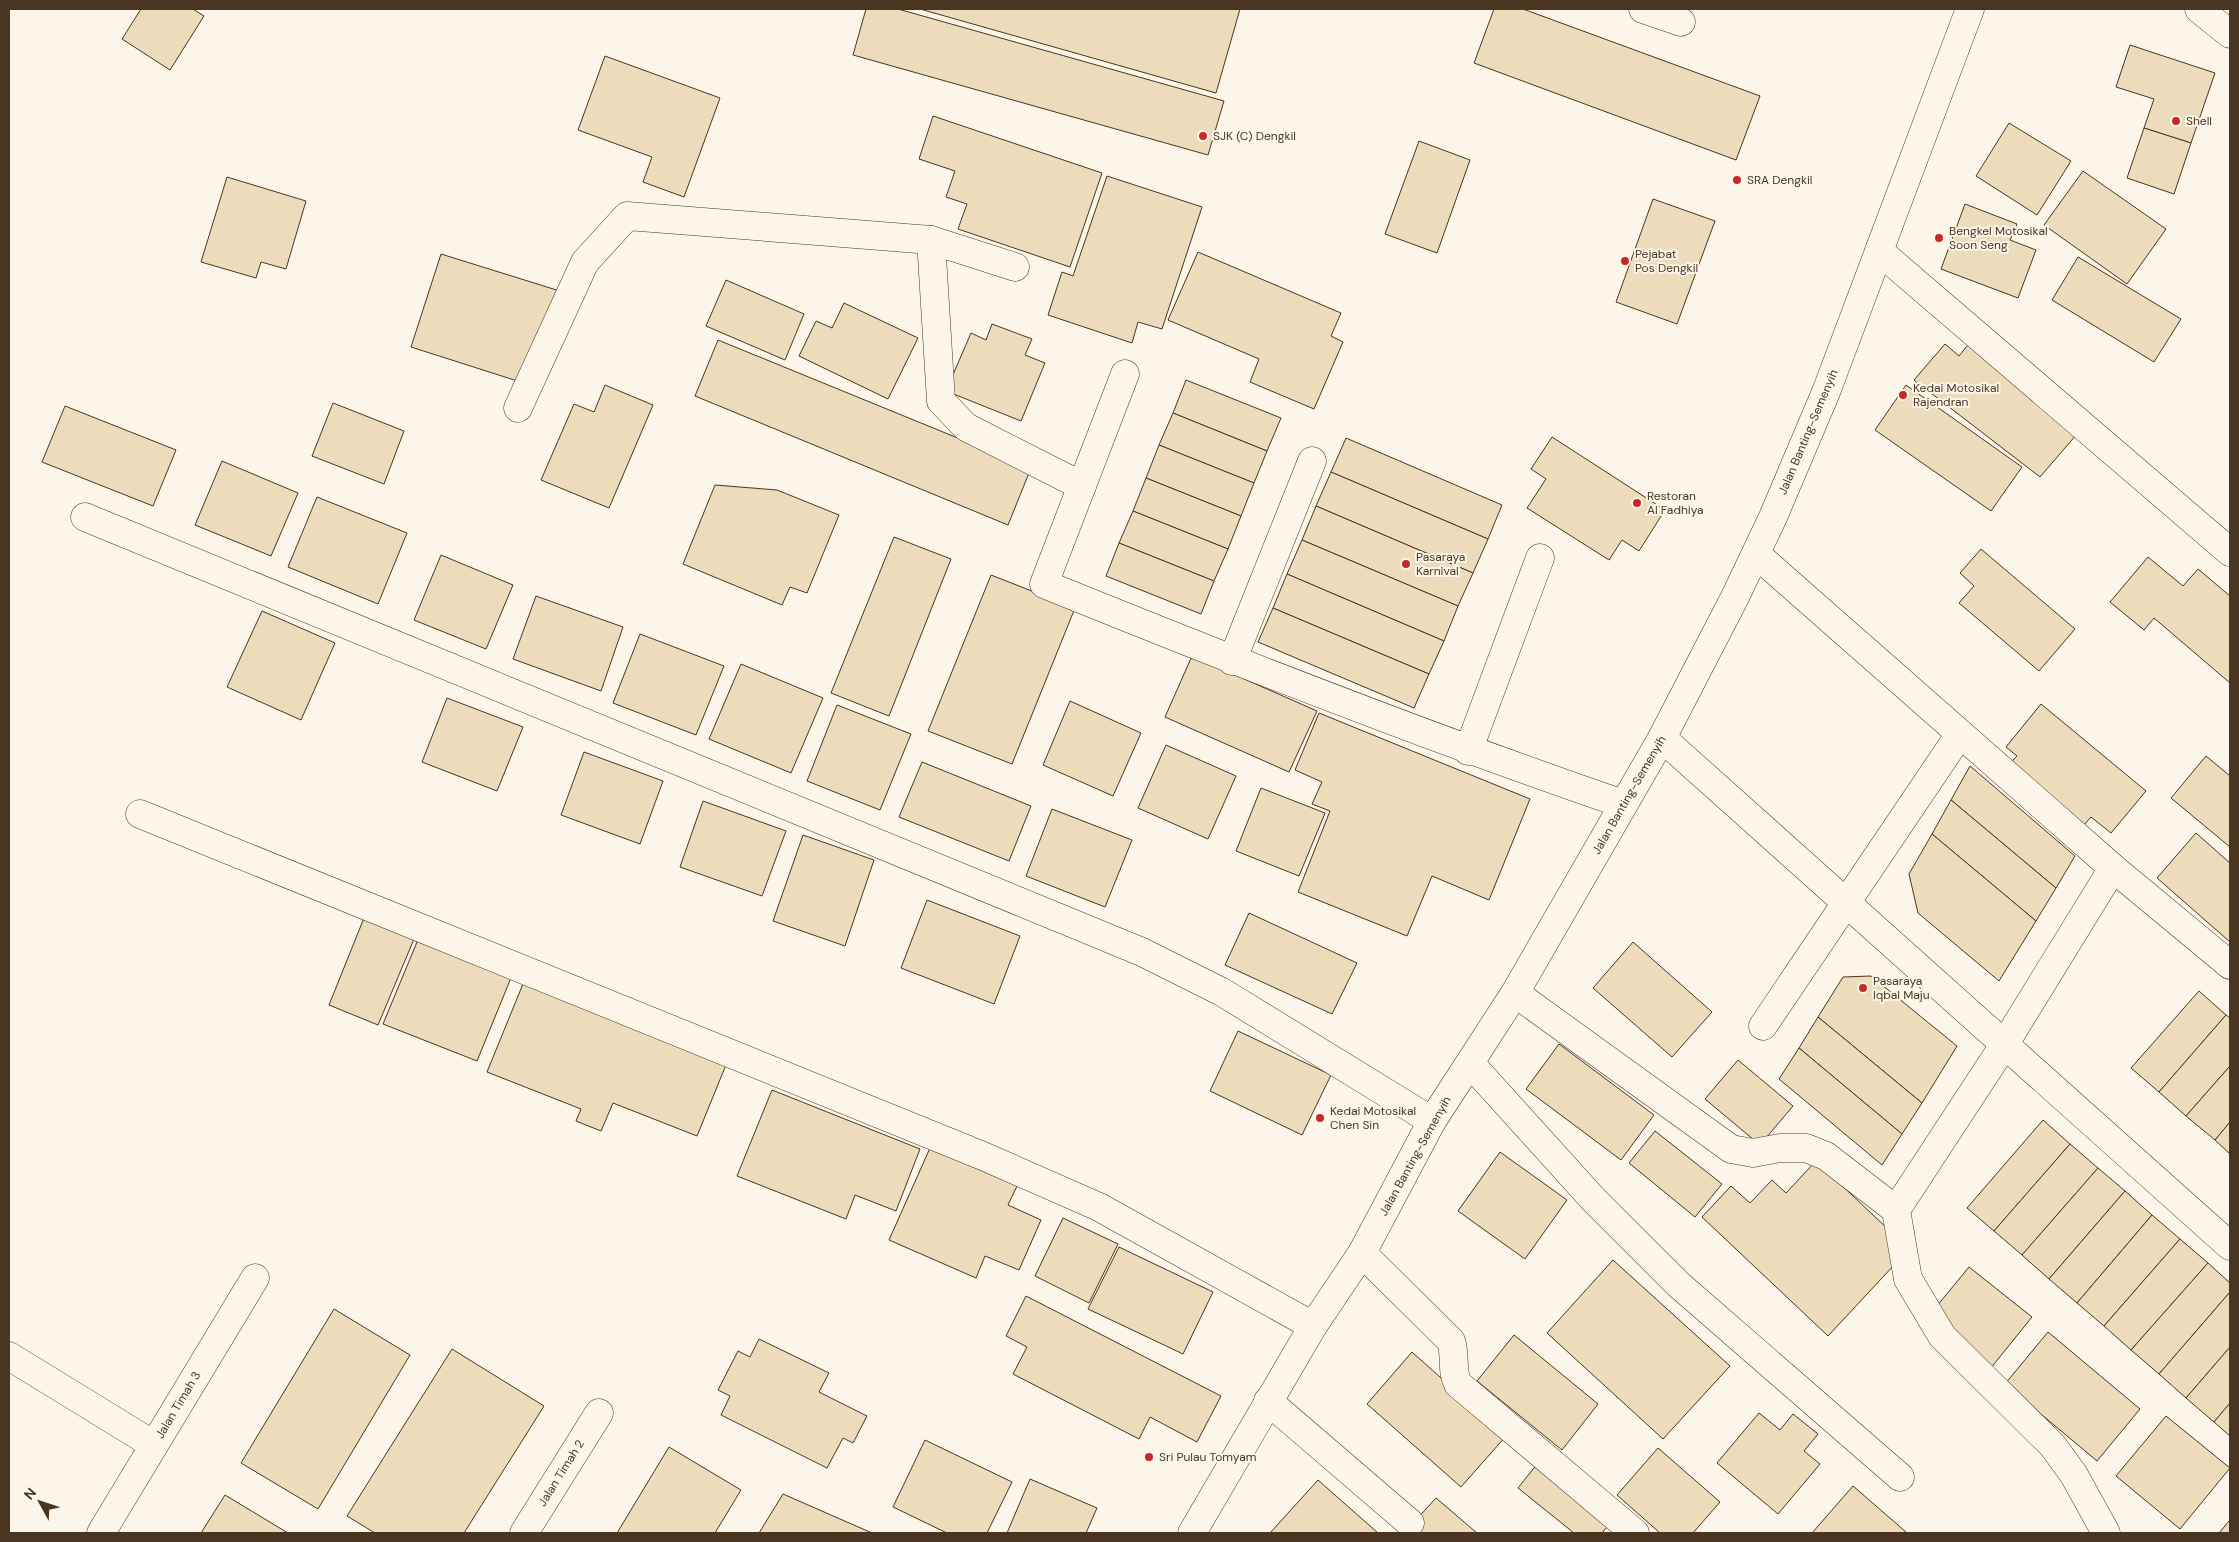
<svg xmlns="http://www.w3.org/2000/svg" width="2239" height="1542" font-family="'DM Sans',sans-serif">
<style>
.building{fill:#ecdcbc;stroke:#4a3520}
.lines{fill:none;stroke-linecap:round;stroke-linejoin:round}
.minor-casing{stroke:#4a3520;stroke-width:29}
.major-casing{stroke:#4a3520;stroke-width:29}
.minor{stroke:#fbf6e9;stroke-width:28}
.major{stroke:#fbf6e9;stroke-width:28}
.poi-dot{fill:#c62828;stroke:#fbf6e9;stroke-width:2}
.labels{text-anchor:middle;stroke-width:4;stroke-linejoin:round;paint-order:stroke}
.poi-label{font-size:12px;fill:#4a3520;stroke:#fbf6e9;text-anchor:start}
.street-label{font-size:12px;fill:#4a3520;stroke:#fbf6e9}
</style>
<rect width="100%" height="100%" fill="#fbf6e9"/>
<!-- building -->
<g class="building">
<path d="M141 9H193L204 16 170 70 122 39Z"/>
<path d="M866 9H898L1224 101 1208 155 853 55Z"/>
<path d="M920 9H1240L1216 93Z"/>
<path d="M1494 9H1523L1760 96 1736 160 1474 63Z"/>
<path d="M2130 45 2215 73 2191 143 2144 128 2154 99 2116 87Z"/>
<path d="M605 56 720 98 684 197 643 182 652 157 578 130Z"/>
<path d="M933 116 1102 173 1070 267 958 229 967 204 946 197 955 171 919 159Z"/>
<path d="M2009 123 2071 161 2037 215 1976 176Z"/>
<path d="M2144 128 2191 143 2174 194 2127 178Z"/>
<path d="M1419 141 1470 160 1437 253 1385 234Z"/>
<path d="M2083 171 2166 229 2127 284 2044 225Z"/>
<path d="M1107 176 1202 207 1162 329 1138 322 1132 343 1048 315 1062 272 1073 276Z"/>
<path d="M227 177 306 201 286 269 261 262 256 278 201 262Z"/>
<path d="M1653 199 1715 221 1677 324 1616 302Z"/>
<path d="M1965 204 2017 224 2010 240 2036 250 2018 298 1941 269Z"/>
<path d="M1198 252 1341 313 1331 336 1343 342 1314 409 1250 382 1259 359 1168 320Z"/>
<path d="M441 254 563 292 533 386 411 347Z"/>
<path d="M2078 257 2181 319 2154 362 2052 300Z"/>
<path d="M726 280 804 314 785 360 706 326Z"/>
<path d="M844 303 918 338 888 399 799 356 816 321 832 328Z"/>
<path d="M992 324 1032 339 1025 355 1045 363 1021 421 946 391 971 333 986 340Z"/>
<path d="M1976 335 2083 427 2040 477 1914 380 1945 344 1959 356Z"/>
<path d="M718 340 1031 468 1008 525 695 396Z"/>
<path d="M1186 380 1281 418 1267 451 1173 413Z"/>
<path d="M605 385 653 405 609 508 541 480 574 404 594 412Z"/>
<path d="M1906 385 2022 467 1991 511 1875 430Z"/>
<path d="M333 403 404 431 384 484 312 456Z"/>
<path d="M65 406 176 450 153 506 42 462Z"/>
<path d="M1173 413 1267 451 1254 483 1159 445Z"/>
<path d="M1552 437 1665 510 1639 551 1622 540 1609 560 1527 508 1546 479 1531 469Z"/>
<path d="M1346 438 1502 505 1488 539 1331 472Z"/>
<path d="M1159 445 1254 483 1241 516 1146 478Z"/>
<path d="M222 461 298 493 271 556 195 525Z"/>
<path d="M1331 472 1488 539 1473 573 1316 506Z"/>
<path d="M1146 478 1241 516 1228 549 1133 511Z"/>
<path d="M715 485 777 490 839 515 807 593 790 587 782 605 683 564Z"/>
<path d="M317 497 407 533 378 604 288 567Z"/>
<path d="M1316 506 1473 573 1458 606 1302 540Z"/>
<path d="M1133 511 1228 549 1214 581 1119 543Z"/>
<path d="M894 537 951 559 889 716 831 693Z"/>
<path d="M1302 540 1458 606 1444 641 1287 574Z"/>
<path d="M1119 543 1214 581 1201 614 1106 576Z"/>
<path d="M1981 549 2075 629 2039 671 1959 603 1974 586 1960 573Z"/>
<path d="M441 555 513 585 486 649 414 620Z"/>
<path d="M2148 557 2183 586 2198 569 2230 596V683L2154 618 2144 630 2110 602Z"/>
<path d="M1287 574 1444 641 1429 674 1273 608Z"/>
<path d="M991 575 1075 608 1012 764 928 731Z"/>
<path d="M536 596 623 627 601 691 513 659Z"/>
<path d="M1273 608 1429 674 1414 708 1258 642Z"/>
<path d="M262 611 335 643 301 720 227 687Z"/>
<path d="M640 634 724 666 696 735 613 703Z"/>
<path d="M1192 656 1317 711 1289 772 1165 717Z"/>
<path d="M741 664 823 698 791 773 709 739Z"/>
<path d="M447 698 523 727 497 791 422 762Z"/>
<path d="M1070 701 1141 733 1113 796 1043 765Z"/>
<path d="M2041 704 2146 791 2111 833 2091 817 2084 825 2010 763 2017 756 2006 747Z"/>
<path d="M837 705 911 734 880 810 807 781Z"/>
<path d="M1319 713 1530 799 1489 900 1432 876 1407 936 1298 892 1330 811 1312 804 1322 782 1295 770Z"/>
<path d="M1166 745 1236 776 1208 839 1138 808Z"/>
<path d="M584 752 663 781 640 844 561 815Z"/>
<path d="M2206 756 2230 776V847L2171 798Z"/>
<path d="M922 762 1031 806 1009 861 899 817Z"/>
<path d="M1970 766 2075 856 2056 888 1951 800Z"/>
<path d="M1261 788 1325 813 1299 876 1236 851Z"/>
<path d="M1951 800 2056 888 2036 921 1932 834Z"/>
<path d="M703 801 786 831 762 896 680 867Z"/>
<path d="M1052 809 1132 840 1105 907 1026 876Z"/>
<path d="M2196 833 2230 863V942L2157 878Z"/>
<path d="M1932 834 2036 921 1999 981 1918 913 1909 874Z"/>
<path d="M803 835 874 860 845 946 773 921Z"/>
<path d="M927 900 1020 936 994 1004 901 968Z"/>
<path d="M1249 913 1357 963 1332 1014 1225 965Z"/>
<path d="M364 918 414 939 378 1025 329 1005Z"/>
<path d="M422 930 515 968 477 1061 383 1024Z"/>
<path d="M1633 942 1712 1012 1672 1057 1593 988Z"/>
<path d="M1871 976 1957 1046 1922 1103 1818 1017 1843 977Z"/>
<path d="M525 979 728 1060 697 1136 613 1103 601 1131 576 1121 581 1109 487 1072Z"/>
<path d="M2199 991 2226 1015 2159 1092 2131 1068Z"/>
<path d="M2226 1015 2230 1018V1066L2186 1116 2159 1092Z"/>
<path d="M1818 1017 1922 1103 1902 1134 1799 1048Z"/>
<path d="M1238 1031 1331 1075 1302 1135 1210 1091Z"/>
<path d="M1559 1044 1654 1115 1621 1160 1526 1089Z"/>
<path d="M1799 1048 1902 1134 1882 1165 1779 1079Z"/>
<path d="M1738 1060 1793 1106 1760 1145 1705 1099Z"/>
<path d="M2230 1066V1122L2215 1140 2186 1116Z"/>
<path d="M772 1090 920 1149 896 1211 855 1195 846 1219 737 1176Z"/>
<path d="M2043 1120 2070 1144 1994 1231 1967 1208Z"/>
<path d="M2230 1122V1154L2215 1140Z"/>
<path d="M1655 1131 1722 1184 1695 1217 1629 1163Z"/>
<path d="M2070 1144 2098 1168 2022 1255 1994 1231Z"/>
<path d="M930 1148 1017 1186 1008 1205 1041 1220 1019 1270 985 1256 976 1278 889 1240Z"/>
<path d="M1500 1152 1567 1200 1525 1259 1458 1211Z"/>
<path d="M1816 1161 1909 1249 1828 1336 1702 1217 1731 1186 1750 1203 1772 1180 1786 1193Z"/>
<path d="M2098 1168 2125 1191 2049 1279 2022 1255Z"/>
<path d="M2125 1191 2152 1215 2077 1303 2049 1279Z"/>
<path d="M2152 1215 2180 1239 2104 1326 2077 1303Z"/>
<path d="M1063 1218 1118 1244 1089 1303 1035 1276Z"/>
<path d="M2180 1239 2208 1263 2131 1350 2104 1326Z"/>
<path d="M1119 1247 1213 1292 1183 1354 1088 1309Z"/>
<path d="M1613 1260 1730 1366 1663 1439 1547 1333Z"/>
<path d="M2208 1263 2230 1283V1292L2159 1374 2131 1350Z"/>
<path d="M1969 1267 2032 1317 1990 1369 1927 1318Z"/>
<path d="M2230 1292V1347L2186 1398 2159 1374Z"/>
<path d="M1026 1296 1221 1396 1197 1442 1150 1417 1139 1439 1013 1374 1027 1347 1006 1336Z"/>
<path d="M334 1309 410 1355 318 1509 241 1463Z"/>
<path d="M2048 1332 2140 1409 2097 1461 2005 1384Z"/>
<path d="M1514 1335 1598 1404 1562 1450 1477 1381Z"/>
<path d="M759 1339 829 1373 819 1392 867 1416 853 1443 843 1438 827 1468 721 1415 730 1396 718 1390 738 1351 750 1357Z"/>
<path d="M2230 1347V1403L2214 1422 2186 1398Z"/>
<path d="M452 1349 544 1406 464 1533H375L347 1516Z"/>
<path d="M1412 1352 1506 1436 1461 1487 1367 1404Z"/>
<path d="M2230 1403V1436L2214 1422Z"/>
<path d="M1759 1413 1780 1430 1793 1414 1818 1434 1804 1451 1820 1464 1778 1514 1717 1463Z"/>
<path d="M2166 1416 2230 1468 2180 1529 2116 1476Z"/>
<path d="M925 1440 1012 1482 987 1533H947L893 1507Z"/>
<path d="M669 1447 741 1490 715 1533H617Z"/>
<path d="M1658 1448 1720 1502 1693 1533H1660L1617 1495Z"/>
<path d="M1542 1458 1615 1517 1602 1533H1574L1518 1488Z"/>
<path d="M1030 1479 1097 1508 1086 1533H1007Z"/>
<path d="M1318 1480 1378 1533H1270Z"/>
<path d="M1853 1486 1906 1532 1904 1533H1812Z"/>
<path d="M783 1494 872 1533H759Z"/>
<path d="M225 1495 288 1533H201Z"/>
<path d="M1436 1498 1477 1533H1404Z"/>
<path d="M2230 1520V1533H2219Z"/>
</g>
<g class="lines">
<defs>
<g id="minor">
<path d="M1643 9 1681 22"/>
<path d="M2199 9 2230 34"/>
<path d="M931 240 941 401 966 427 1082 486"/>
<path d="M1879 251 2230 552"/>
<path d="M1125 374 1044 584C1236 662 1428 737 1623 804"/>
<path d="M518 408 585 262 627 216 931 240 1015 267"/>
<path d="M85 517 1142 952 1222 992 1432 1121"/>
<path d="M1756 554 2113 868 2230 965"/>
<path d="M1232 661 1312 461"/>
<path d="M1662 738 2230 1246"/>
<path d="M1468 751 1540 558"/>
<path d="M140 814 983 1156 1099 1207 1313 1326"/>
<path d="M1515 993 1731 1149 1753 1153 1780 1148H1806L1826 1156 1896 1210 2004 1045 2113 868"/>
<path d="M1763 1026 1960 734"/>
<path d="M1470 1063 1593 1199 1678 1284 1900 1477"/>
<path d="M1896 1210 1908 1279 1942 1336 2053 1446 2074 1475 2106 1533"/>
<path d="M1362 1253 1451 1341C1456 1355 1451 1370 1458 1384L1635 1533"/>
<path d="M9 1356 154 1445"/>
<path d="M1268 1401 1410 1523"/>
<path d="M101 1533 255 1278"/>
<path d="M524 1533 599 1413"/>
</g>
<path id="major" d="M1192 1533 1313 1326 1362 1253 1432 1121 1515 993 1662 738 1735 597 1773 517 1826 392 1970 9"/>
</defs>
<!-- minor casing -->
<use href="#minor" class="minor-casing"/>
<!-- major casing -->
<use href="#major" class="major-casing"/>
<!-- minor -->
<use href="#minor" class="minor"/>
<!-- major -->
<use href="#major" class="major"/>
</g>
<!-- markers -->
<g class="poi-dot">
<circle cx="2176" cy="121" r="5"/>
<circle cx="1203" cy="136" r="5"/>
<circle cx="1737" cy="180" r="5"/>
<circle cx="1939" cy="238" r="5"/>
<circle cx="1625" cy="261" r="5"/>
<circle cx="1903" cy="395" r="5"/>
<circle cx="1637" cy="503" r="5"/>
<circle cx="1406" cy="564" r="5"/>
<circle cx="1863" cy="988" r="5"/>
<circle cx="1320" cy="1118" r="5"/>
<circle cx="1149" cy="1457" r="5"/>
</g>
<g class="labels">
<!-- poi labels -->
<g class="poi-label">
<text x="2186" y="125">Shell</text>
<text x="1213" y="140">SJK (C) Dengkil</text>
<text x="1747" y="184">SRA Dengkil</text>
<text x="1949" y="235">Bengkel Motosikal<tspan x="1949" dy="14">Soon Seng</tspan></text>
<text x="1635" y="258">Pejabat<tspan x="1635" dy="14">Pos Dengkil</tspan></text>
<text x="1913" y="392">Kedai Motosikal<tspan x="1913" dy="14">Rajendran</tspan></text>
<text x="1647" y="500">Restoran<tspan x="1647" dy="14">Al Fadhiya</tspan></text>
<text x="1416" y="561">Pasaraya<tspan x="1416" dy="14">Karnival</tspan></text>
<text x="1873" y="985">Pasaraya<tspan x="1873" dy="14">Iqbal Maju</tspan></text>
<text x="1330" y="1115">Kedai Motosikal<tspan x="1330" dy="14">Chen Sin</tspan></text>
<text x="1159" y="1461">Sri Pulau Tomyam</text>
</g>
<!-- street labels -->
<g class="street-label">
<text transform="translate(1808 432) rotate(-67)" y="4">Jalan Banting-Semenyih</text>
<text transform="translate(1629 795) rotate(-60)" y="4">Jalan Banting-Semenyih</text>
<text transform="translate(1415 1156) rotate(-61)" y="4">Jalan Banting-Semenyih</text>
<text transform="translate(178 1405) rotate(-59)" y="4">Jalan Timah 3</text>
<text transform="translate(561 1473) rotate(-58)" y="4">Jalan Timah 2</text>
</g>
</g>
<!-- border -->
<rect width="2239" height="1542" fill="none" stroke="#4a3520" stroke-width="20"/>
<!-- north arrow -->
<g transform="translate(40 1502) rotate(310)" stroke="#fbf6e9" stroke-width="4" paint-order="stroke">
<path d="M0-4L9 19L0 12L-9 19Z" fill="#4a3520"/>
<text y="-8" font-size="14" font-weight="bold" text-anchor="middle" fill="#4a3520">N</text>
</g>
</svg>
